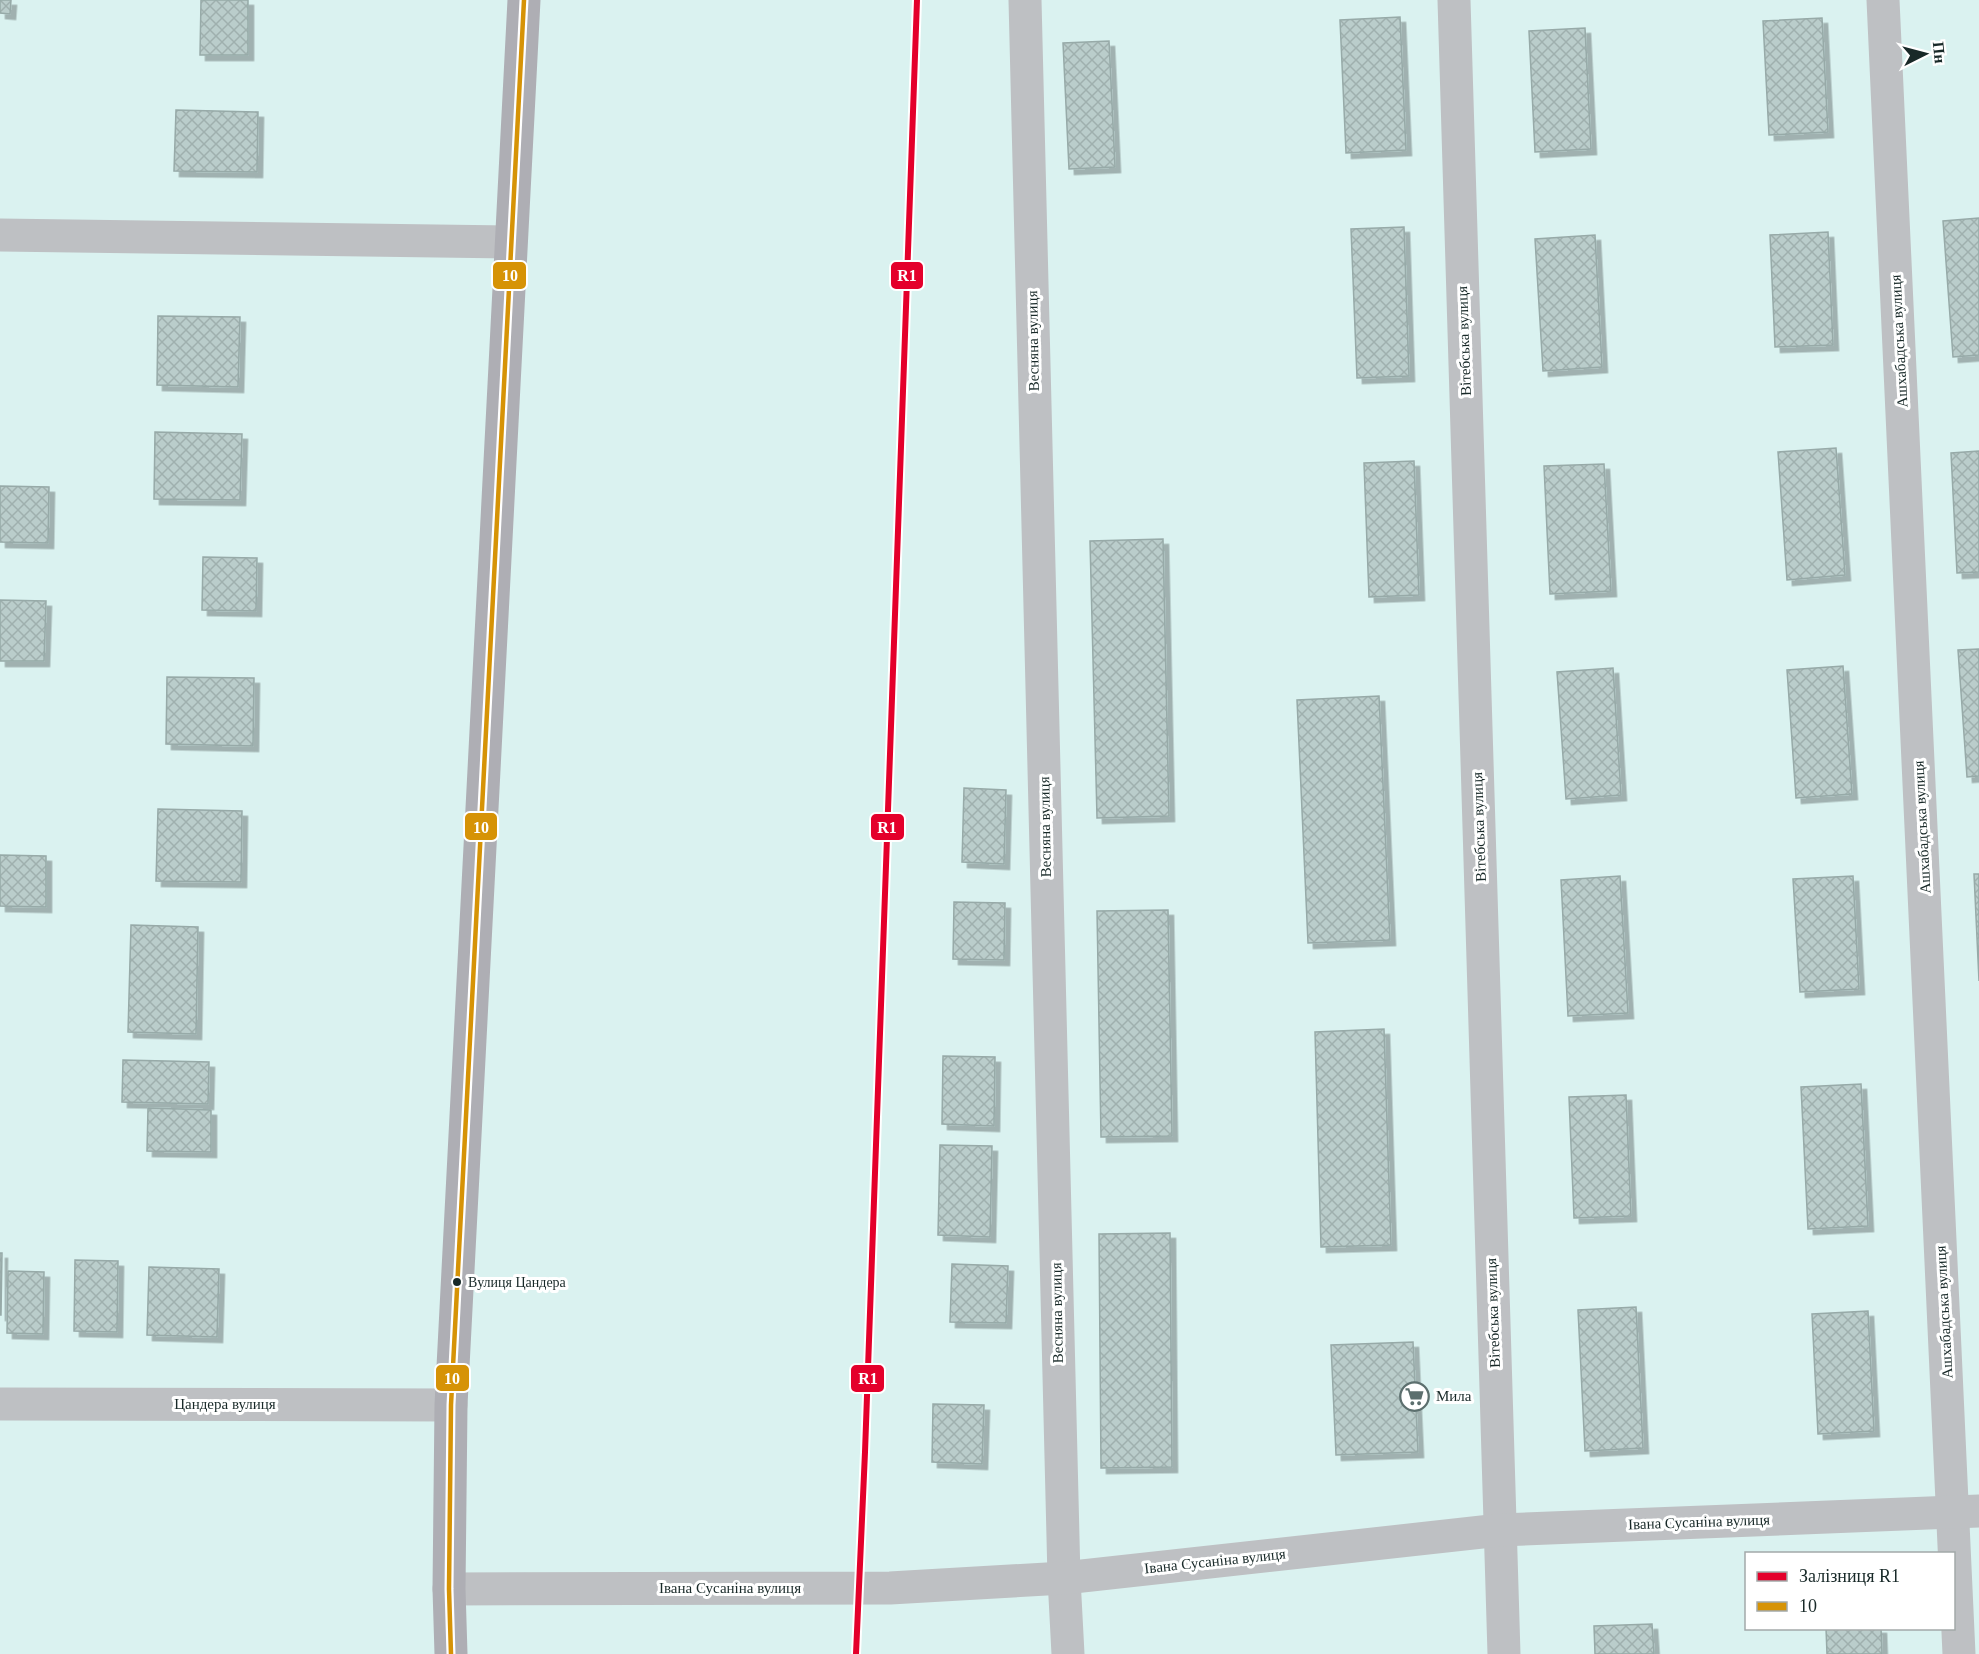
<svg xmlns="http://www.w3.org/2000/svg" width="1979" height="1654" font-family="'Times New Roman',serif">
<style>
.building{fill:url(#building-cross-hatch);stroke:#97aaa8;stroke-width:1.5;filter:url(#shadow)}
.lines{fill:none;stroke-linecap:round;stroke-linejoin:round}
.minor{stroke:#bec0c3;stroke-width:33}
.major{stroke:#aeaeb4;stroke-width:33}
.bus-1-casing{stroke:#fff;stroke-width:9}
.bus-1{stroke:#d69306;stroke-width:4.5}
.rail-1-casing{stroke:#fff;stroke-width:10}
.rail-1{stroke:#e4002b;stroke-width:6}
.bus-dot{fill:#182928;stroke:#fff;stroke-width:2}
.labels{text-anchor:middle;stroke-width:6;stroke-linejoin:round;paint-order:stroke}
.bus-label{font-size:14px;fill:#182928;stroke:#fff;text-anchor:start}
.street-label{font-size:15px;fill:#182928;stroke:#fff}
.poi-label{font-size:15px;fill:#182928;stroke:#fff;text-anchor:start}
.line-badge{stroke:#fff;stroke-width:2}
.badge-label{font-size:16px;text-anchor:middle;font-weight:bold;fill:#fff}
</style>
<defs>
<pattern id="building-cross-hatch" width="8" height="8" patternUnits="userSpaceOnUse" patternTransform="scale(1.5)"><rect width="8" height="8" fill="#bacdcb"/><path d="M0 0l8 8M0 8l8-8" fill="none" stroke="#9fb0ae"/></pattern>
<filter id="shadow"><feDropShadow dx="5.5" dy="5.5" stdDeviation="0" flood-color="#0004"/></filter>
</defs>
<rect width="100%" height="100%" fill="#daf2f0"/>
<!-- building -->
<g class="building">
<path d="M0 0H11L10 14 0 13Z"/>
<path d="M201 0H248V55H200Z"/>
<path d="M1400 17 1406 150 1346 153 1340 20Z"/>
<path d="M1822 18 1828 132 1769 135 1763 21Z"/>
<path d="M1585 28 1591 149 1535 152 1529 31Z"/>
<path d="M1109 41 1115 167 1069 169 1063 43Z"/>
<path d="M176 110 258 112 257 172 174 171Z"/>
<path d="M1979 218V355L1953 357 1943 221Z"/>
<path d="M1404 227 1409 376 1357 378 1351 229Z"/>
<path d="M1828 232 1833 345 1775 347 1770 235Z"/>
<path d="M1595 235 1602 367 1543 371 1535 239Z"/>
<path d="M158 316 240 317 238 387 157 385Z"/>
<path d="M155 432 242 434 240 500 154 499Z"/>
<path d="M1836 448 1845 575 1787 580 1778 452Z"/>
<path d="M1979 451V572L1957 573 1951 453Z"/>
<path d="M1414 461 1419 595 1369 597 1364 463Z"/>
<path d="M1604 464 1611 591 1550 594 1544 466Z"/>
<path d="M0 486 49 487 48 543 0 542Z"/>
<path d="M1163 539 1169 816 1097 818 1090 541Z"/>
<path d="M203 557 257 558 256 611 202 610Z"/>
<path d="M0 600 46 601 44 661H0Z"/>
<path d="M1979 649V776L1967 777 1958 650Z"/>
<path d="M1843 666 1852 794 1796 798 1787 670Z"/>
<path d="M1613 668 1621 795 1566 799 1557 672Z"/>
<path d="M167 677 254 678 253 746 166 744Z"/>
<path d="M1379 696 1390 940 1308 943 1297 700Z"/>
<path d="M964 788 1006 790 1004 864 962 862Z"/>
<path d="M158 809 242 811 241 882 156 881Z"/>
<path d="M0 855 46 856V907L0 906Z"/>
<path d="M1974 874H1979V981Z"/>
<path d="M1620 876 1628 1013 1568 1016 1561 880Z"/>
<path d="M1853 876 1859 989 1800 992 1793 879Z"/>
<path d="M954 902 1005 903 1004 960 953 959Z"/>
<path d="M1168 910 1172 1136 1101 1137 1097 911Z"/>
<path d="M131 925 198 927 196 1034 128 1032Z"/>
<path d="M1384 1029 1391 1245 1321 1247 1315 1032Z"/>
<path d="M943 1056 995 1057 994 1126 942 1124Z"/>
<path d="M123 1060 209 1062 208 1104 122 1102Z"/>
<path d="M1861 1084 1868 1226 1808 1229 1801 1087Z"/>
<path d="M1626 1095 1631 1216 1574 1218 1569 1097Z"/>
<path d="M148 1108 211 1110V1152L147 1151Z"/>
<path d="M940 1145 992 1146 990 1237 938 1235Z"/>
<path d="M1170 1233 1172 1467 1101 1468 1099 1234Z"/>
<path d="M0 1253H2L1 1315H0Z"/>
<path d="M75 1260 118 1261 117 1332 74 1331Z"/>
<path d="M952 1264 1008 1266 1006 1323 950 1322Z"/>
<path d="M149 1267 219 1269 217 1337 147 1335Z"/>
<path d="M8 1271 44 1272 43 1334 7 1333Z"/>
<path d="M1636 1307 1643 1448 1585 1451 1578 1310Z"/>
<path d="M1868 1311 1874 1431 1818 1434 1812 1314Z"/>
<path d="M1413 1342 1418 1452 1336 1455 1331 1345Z"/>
<path d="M933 1404 984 1405 982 1464 932 1462Z"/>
<path d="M1652 1624 1654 1654H1595L1594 1626Z"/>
<path d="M1826 1628H1881L1882 1654H1827Z"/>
</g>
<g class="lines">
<!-- minor -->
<g class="minor">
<path d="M1025 0 1064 1578 1068 1654"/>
<path d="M1454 0 1504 1654"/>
<path d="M1883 0 1959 1654"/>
<path d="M0 235 510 242"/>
<path d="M0 1404 451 1405"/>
<path d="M449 1589 890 1588 1064 1578 1500 1530 1979 1511"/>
</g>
<!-- major -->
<path class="major" d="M451 1654 449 1589 451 1405 524 0"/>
<defs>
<path id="bus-1" d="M451 1654 449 1589 451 1405 524 0"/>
</defs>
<!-- bus-1 casing -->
<use href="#bus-1" class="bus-1-casing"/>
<!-- bus-1 -->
<use href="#bus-1" class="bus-1"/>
<defs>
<path id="rail-1" d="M856 1654 865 1452 917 0"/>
</defs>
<!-- rail-1 casing -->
<use href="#rail-1" class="rail-1-casing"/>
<!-- rail-1 -->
<use href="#rail-1" class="rail-1"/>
</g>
<!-- icons -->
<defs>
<symbol id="supermarket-ring" viewBox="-11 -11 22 22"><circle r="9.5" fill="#fff" stroke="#5c6f6e" stroke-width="1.5"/><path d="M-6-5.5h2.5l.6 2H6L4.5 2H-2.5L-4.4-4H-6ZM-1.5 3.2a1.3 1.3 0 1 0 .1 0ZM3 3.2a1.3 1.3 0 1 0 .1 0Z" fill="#5c6f6e"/></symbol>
</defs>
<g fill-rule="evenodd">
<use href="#supermarket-ring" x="1398" y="1380" width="33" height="33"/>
</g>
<!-- markers -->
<circle class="bus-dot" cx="457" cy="1282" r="5"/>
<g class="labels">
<!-- bus labels -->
<g class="bus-label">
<text x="468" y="1287">Вулиця Цандера</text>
</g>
<!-- street labels -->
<g class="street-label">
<text transform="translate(1033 341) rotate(-91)" y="5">Весняна вулиця</text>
<text transform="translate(1464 341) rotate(-92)" y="5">Вітебська вулиця</text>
<text transform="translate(1899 341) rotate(-93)" y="5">Ашхабадська вулиця</text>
<text transform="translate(1045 827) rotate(-91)" y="5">Весняна вулиця</text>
<text transform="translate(1479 827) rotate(-92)" y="5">Вітебська вулиця</text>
<text transform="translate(1922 827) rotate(-93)" y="5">Ашхабадська вулиця</text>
<text transform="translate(1944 1312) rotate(-93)" y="5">Ашхабадська вулиця</text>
<text transform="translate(1057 1313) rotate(-91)" y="5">Весняна вулиця</text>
<text transform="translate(1493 1313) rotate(-92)" y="5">Вітебська вулиця</text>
<text x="225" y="1409">Цандера вулиця</text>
<text transform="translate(1699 1522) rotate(-2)" y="5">Івана Сусаніна вулиця</text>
<text transform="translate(1215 1561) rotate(-6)" y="5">Івана Сусаніна вулиця</text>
<text x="730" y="1593">Івана Сусаніна вулиця</text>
</g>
<!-- poi labels -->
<g class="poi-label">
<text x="1436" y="1401">Мила</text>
</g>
</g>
<g class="line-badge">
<rect x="492" y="261" width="35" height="29" rx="6" fill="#d69306"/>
<rect x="890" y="261" width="34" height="29" rx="6" fill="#e4002b"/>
<rect x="464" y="812" width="34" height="29" rx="6" fill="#d69306"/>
<rect x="870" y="813" width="35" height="28" rx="6" fill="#e4002b"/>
<rect x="435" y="1364" width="35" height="28" rx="6" fill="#d69306"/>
<rect x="850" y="1364" width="35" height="29" rx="6" fill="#e4002b"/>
</g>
<g class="badge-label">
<text x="510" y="281">10</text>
<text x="907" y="281">R1</text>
<text x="481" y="833">10</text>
<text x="887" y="833">R1</text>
<text x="452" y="1384">10</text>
<text x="868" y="1384">R1</text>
</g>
<!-- legend -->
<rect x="1745" y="1552" width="210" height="78" fill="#ffffff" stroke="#a3a9a9" stroke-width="1.5"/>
<rect x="1757" y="1572" width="30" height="9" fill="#e4002b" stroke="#a3a9a9" stroke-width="1.5"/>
<text x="1799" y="1582" font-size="18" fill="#182928">Залізниця R1</text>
<rect x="1757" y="1602" width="30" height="9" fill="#d69306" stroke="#a3a9a9" stroke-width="1.5"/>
<text x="1799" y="1612" font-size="18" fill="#182928">10</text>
<!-- north arrow -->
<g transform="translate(1925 54) rotate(84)" stroke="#ffffff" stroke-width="4.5" paint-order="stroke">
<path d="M0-4.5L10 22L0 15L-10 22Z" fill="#182928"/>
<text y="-9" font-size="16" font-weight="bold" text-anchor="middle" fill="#182928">Пн</text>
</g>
</svg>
